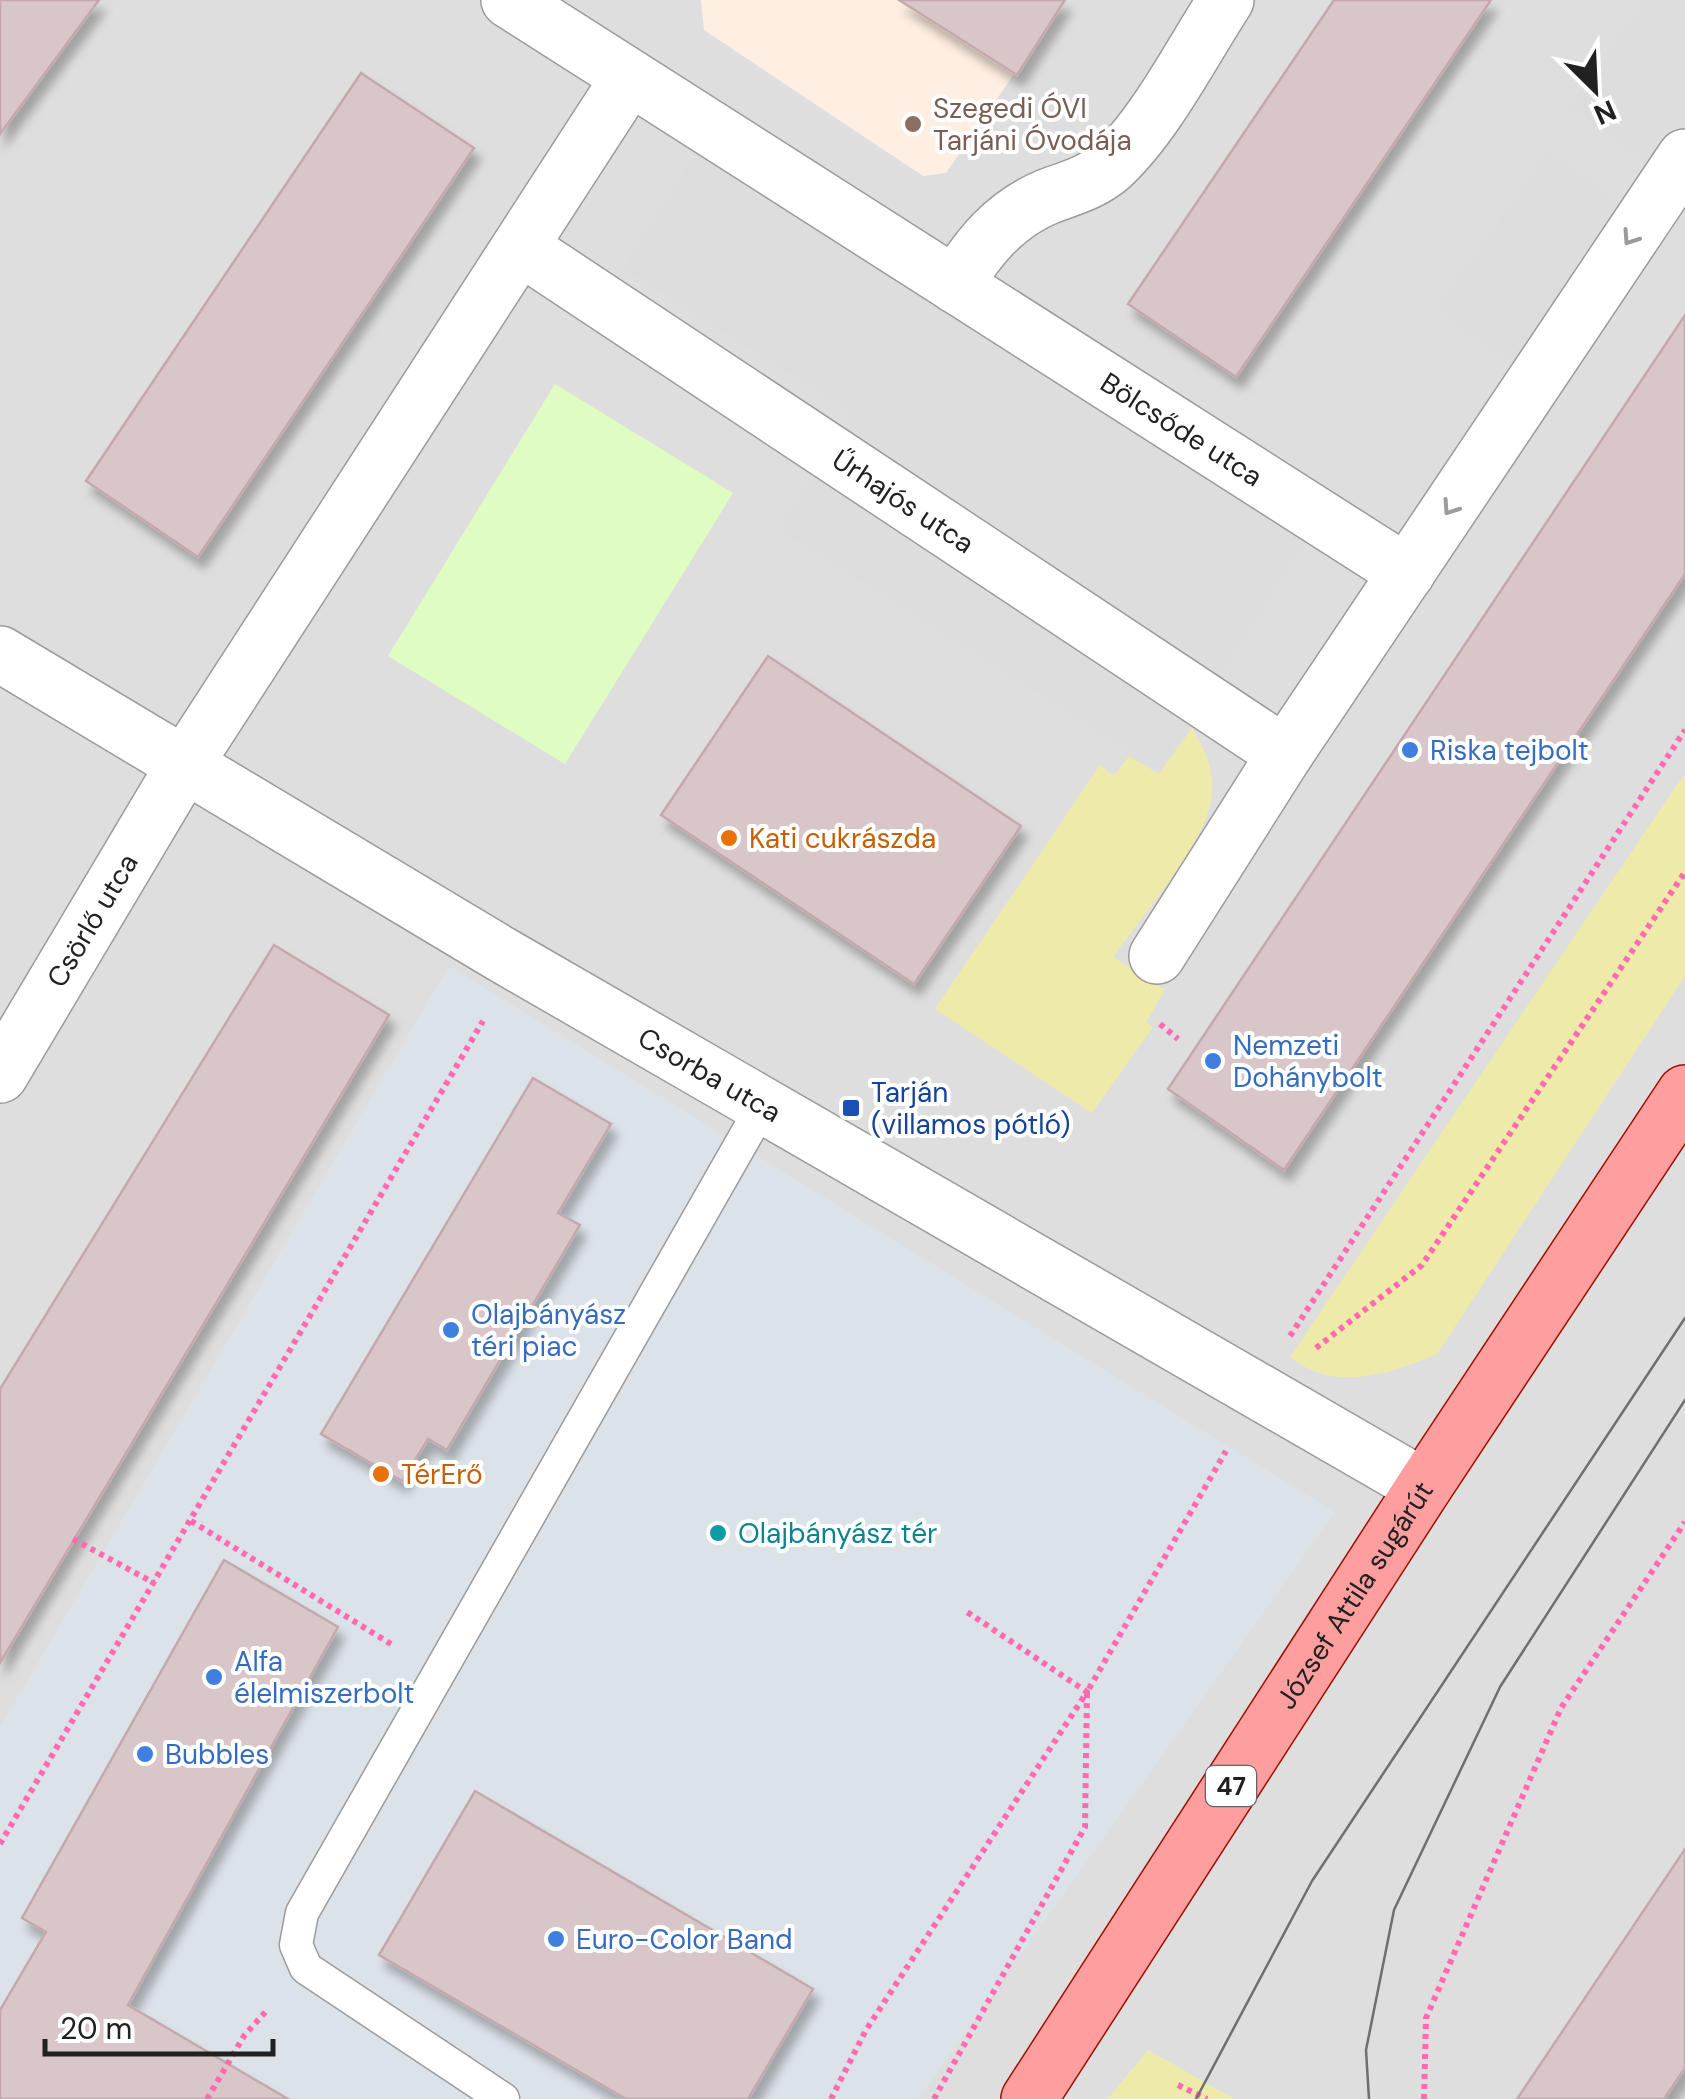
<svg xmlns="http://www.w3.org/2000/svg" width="1685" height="2099" font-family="'DM Sans',sans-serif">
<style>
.residential{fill:#dfdede}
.education{fill:#ffefe2}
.grass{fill:#eeeaaa}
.park{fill:#dffdc2}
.parking{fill:#ddd}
.plaza{fill:#dbe2e8}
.building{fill:#d9c6c9;stroke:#c5a8ac;stroke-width:2.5;filter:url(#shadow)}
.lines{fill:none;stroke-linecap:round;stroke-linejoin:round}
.service-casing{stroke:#9b9b9b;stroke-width:35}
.minor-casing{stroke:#9b9b9b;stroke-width:58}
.primary-casing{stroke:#9d0f00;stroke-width:58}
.path{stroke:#ff6ab0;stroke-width:6;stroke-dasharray:5 5;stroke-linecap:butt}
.service{stroke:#fff;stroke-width:32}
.minor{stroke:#fff;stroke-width:55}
.primary{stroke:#ff9e9f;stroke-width:55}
.tram{stroke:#6f6f6f;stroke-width:2.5}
.oneway{stroke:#9b9b9b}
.education-dot{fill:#8d6e63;stroke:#fff;stroke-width:4}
.shop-dot{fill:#3f7fe0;stroke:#fff;stroke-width:4}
.food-dot{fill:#e8710a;stroke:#fff;stroke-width:4}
.transit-dot{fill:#1a4fb4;stroke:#fff;stroke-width:4}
.culture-dot{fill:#0f9aa8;stroke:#fff;stroke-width:4}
.labels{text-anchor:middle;stroke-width:8;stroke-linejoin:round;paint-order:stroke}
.shield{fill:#fff;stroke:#646464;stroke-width:2.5}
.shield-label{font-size:25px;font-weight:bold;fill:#212121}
.education-label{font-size:28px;fill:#785e54;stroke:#fff;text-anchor:start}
.street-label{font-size:28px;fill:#212121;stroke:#fff}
.shop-label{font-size:28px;fill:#366cbe;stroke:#fff;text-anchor:start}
.food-label{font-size:28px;fill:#c56008;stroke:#fff;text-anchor:start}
.transit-label{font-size:28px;fill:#164399;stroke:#fff;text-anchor:start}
.culture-label{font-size:28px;fill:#0d838f;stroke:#fff;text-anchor:start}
</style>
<defs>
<filter id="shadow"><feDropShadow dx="6" dy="11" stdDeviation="5" flood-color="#0004"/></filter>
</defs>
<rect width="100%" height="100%" fill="#f2e8e7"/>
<!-- residential -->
<path class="residential" d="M0 0H1685V2099H1234L1148 2050 1108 2099H0Z"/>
<!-- education -->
<path class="education" d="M701 0H1065L946 173 923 176 704 30Z"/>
<!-- grass -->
<g class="grass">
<path d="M1192 728C1204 749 1214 767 1212 793 1209 841 1141 917 1113 957L1165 990 1146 1022 1153 1027 1092 1113 935 1009 1100 765 1114 776 1129 756 1159 774Z"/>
<path d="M1685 773V976L1437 1354C1389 1374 1336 1393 1290 1357Z"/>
<path d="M1148 2050 1234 2099H1108Z"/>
</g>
<!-- park -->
<path class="park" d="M555 384 733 493 565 764 388 656Z"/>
<!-- parking -->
<g class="parking">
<path d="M1647 0H1685V157L1670 180 1569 106Z"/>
<path d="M711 130 1321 517 1160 770 779 529 852 413 623 268Z"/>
<path d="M1548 152 1643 218 1536 380 1436 310Z"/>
</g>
<!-- plaza -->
<path class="plaza" d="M449 966 1335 1512 918 2099H0V1727Z"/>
<!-- building -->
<g class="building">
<path d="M0 0H99L0 134Z"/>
<path d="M899 0H1065L1017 75Z"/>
<path d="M1334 0H1491L1236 377 1128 304Z"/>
<path d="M361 73 474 148 198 557 86 481Z"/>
<path d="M1685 315V574L1284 1170 1168 1089Z"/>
<path d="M768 656 1021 826 914 984 661 815Z"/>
<path d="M274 945 389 1015 0 1663V1389Z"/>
<path d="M533 1078 611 1124 558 1213 580 1225 447 1450 428 1439 402 1481 321 1434Z"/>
<path d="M224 1560 338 1627 128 2005 288 2099H0V2010L46 1932 22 1918Z"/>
<path d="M475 1791 813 1989 748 2099H626L379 1955Z"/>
<path d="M1685 1849V2068L1664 2099H1517Z"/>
</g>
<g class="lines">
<defs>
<path id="service" d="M503 2099 306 1968 296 1945 302 1913 762 1107"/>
<g id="minor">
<path id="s1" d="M509 0 1407 573"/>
<path id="s2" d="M520 247 1285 754 1685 157"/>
<path d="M955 285C979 246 1005 214 1049 196 1071 188 1093 182 1111 166 1156 124 1192 52 1226 0"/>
<path id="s3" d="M0 654 501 954 1424 1487"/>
<path d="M1157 956 1285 754"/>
<path id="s4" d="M0 1075 185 764 629 78"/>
</g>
<g id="primary">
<path id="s5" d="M1029 2099 1424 1487 1685 1093"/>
</g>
</defs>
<!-- service casing -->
<use href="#service" class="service-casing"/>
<!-- minor casing -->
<use href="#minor" class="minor-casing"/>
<!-- primary casing -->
<use href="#primary" class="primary-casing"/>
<!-- path -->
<g class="path">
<path d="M1160 1024 1178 1039"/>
<path d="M1290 1336 1685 730"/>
<path d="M1316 1348 1422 1265 1685 872"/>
<path d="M191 1521 391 1644"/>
<path d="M73 1539 154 1583"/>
<path d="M0 1844 483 1021"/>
<path d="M1178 2085 1207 2099"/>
<path d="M207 2099 244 2036 268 2009"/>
<path d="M831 2099 866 2030 1087 1692 964 1610"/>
<path d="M934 2099 1085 1827 1087 1692 1226 1451"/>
<path d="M1424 2099 1426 2018 1561 1708 1685 1522"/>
</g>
<!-- service -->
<use href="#service" class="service"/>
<!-- minor -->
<use href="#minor" class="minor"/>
<!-- primary -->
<use href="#primary" class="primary"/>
<!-- tram -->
<g class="tram">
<path d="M1196 2099 1312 1881 1685 1318"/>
<path d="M1369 2099 1366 2050 1394 1910 1500 1687 1685 1400"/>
</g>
</g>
<!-- one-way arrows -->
<defs><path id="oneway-chevron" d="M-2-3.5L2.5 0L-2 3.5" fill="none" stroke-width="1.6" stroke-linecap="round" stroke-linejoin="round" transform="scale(2.5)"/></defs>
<g class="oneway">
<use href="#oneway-chevron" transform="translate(1630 238) rotate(124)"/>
<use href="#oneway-chevron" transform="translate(1450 508) rotate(124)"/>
</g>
<!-- markers -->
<circle class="education-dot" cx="913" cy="124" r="10"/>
<g class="shop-dot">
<circle cx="1410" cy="750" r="10"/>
<circle cx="1213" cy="1061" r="10"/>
<circle cx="451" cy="1330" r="10"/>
<circle cx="214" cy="1677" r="10"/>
<circle cx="145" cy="1754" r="10"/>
<circle cx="556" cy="1939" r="10"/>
</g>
<g class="food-dot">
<circle cx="729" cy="838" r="10"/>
<circle cx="381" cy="1474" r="10"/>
</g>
<rect class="transit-dot" x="841" y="1098" width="20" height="20" rx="5"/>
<circle class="culture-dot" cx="718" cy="1533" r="10"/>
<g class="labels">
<!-- shield labels -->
<rect class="shield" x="1206" y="1766" width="50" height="40" rx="8"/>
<g class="shield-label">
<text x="1231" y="1795">47</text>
</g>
<!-- education labels -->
<g class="education-label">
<text x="933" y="118">Szegedi ÓVI<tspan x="933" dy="32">Tarjáni Óvodája</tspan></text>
</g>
<!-- street labels -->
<g class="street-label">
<text dy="10" stroke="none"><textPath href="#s1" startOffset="798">Bölcsőde utca</textPath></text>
<text dy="10" stroke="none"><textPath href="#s2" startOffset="460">Űrhajós utca</textPath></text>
<text dy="10" stroke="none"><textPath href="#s4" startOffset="180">Csörlő utca</textPath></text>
<text dy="10" stroke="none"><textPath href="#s3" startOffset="825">Csorba utca</textPath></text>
<text dy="10" stroke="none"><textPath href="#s5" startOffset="600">József Attila sugárút</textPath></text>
</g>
<!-- shop labels -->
<g class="shop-label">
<text x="1430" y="760">Riska tejbolt</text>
<text x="1233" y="1055">Nemzeti<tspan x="1233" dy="32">Dohánybolt</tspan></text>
<text x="471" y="1324">Olajbányász<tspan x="471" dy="32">téri piac</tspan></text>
<text x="234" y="1671">Alfa<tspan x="234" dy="32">élelmiszerbolt</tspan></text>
<text x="165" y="1764">Bubbles</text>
<text x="576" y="1949">Euro-Color Band</text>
</g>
<!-- food labels -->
<g class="food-label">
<text x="749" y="848">Kati cukrászda</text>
<text x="401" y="1484">TérErő</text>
</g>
<!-- transit labels -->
<g class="transit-label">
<text x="871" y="1102">Tarján<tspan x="871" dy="32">(villamos pótló)</tspan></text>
</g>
<!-- culture labels -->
<g class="culture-label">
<text x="738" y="1543">Olajbányász tér</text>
</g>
</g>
<!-- north arrow -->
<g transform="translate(1595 90) rotate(156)" stroke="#ffffff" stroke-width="8" paint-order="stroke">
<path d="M0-8L18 38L0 25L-18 38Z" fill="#212121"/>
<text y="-15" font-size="28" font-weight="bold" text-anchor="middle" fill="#212121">N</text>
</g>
<!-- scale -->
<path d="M45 2039v15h228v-15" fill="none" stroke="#212121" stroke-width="5"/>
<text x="60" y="2039" font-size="30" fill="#212121" stroke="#ffffff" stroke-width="8" paint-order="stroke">20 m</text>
</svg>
